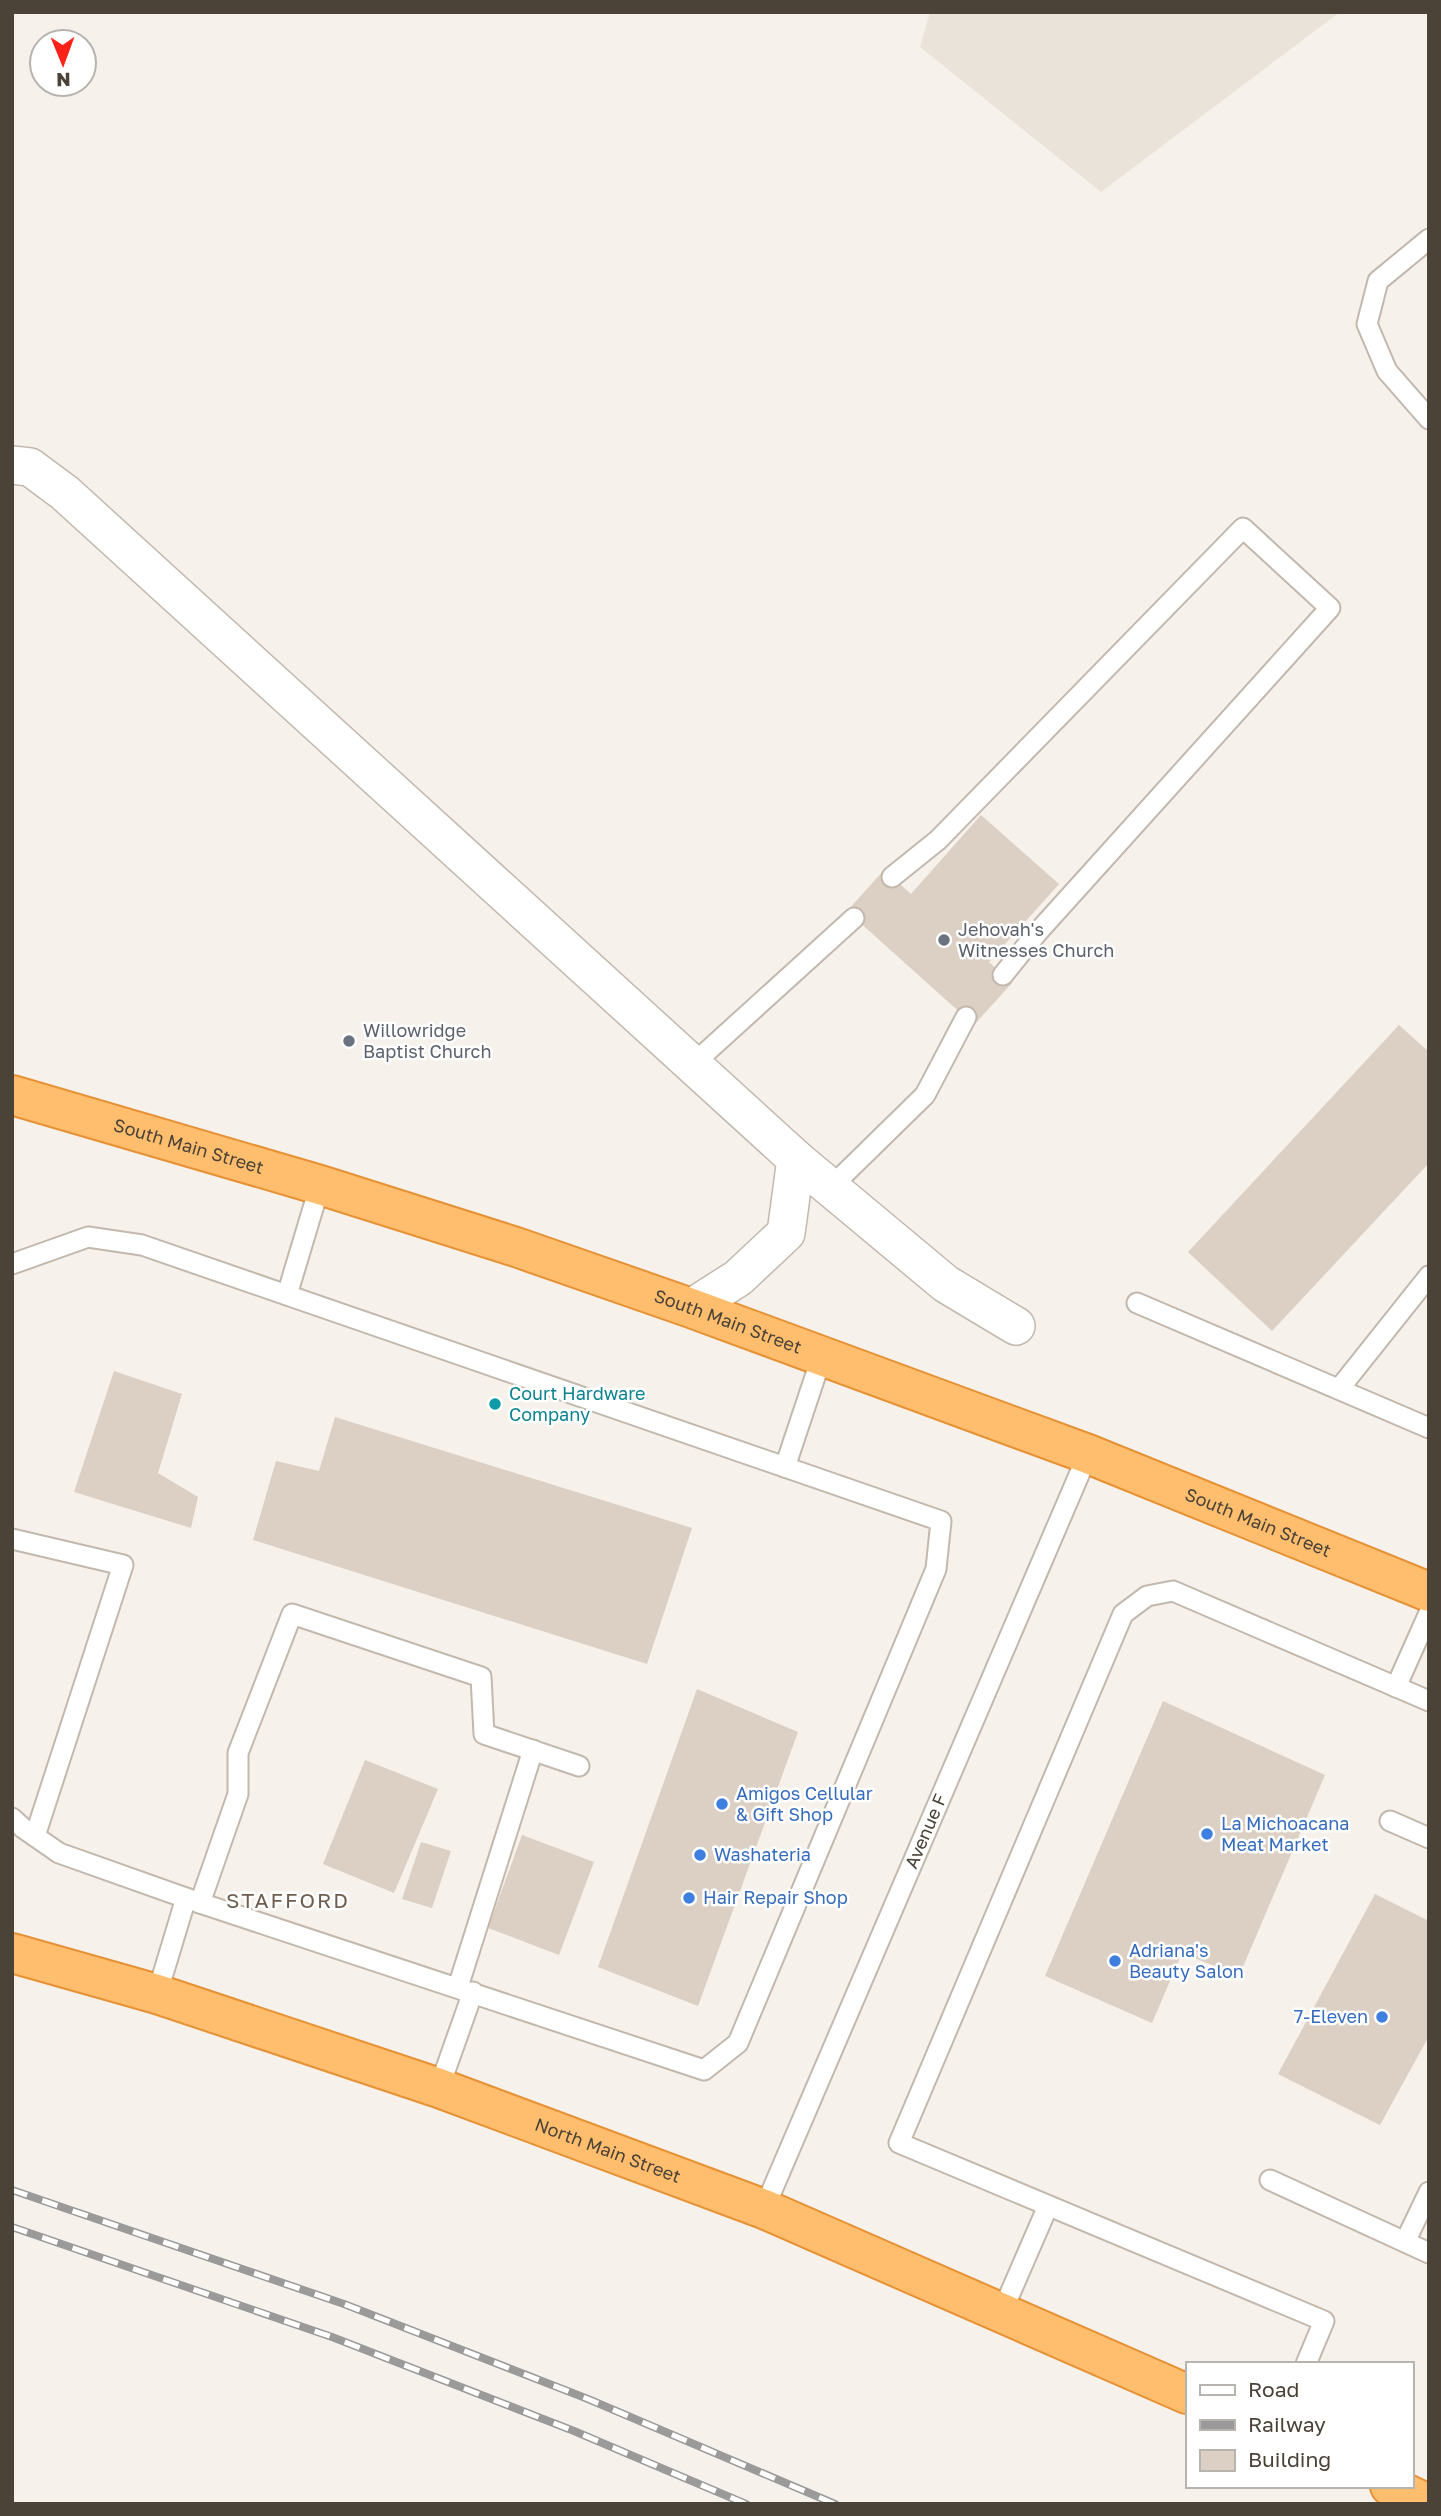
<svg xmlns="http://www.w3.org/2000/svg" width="1441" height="2516" font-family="'Golos Text',sans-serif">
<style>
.residential{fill:#eae3d9}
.building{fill:#dccfc3}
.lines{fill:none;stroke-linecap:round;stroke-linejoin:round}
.lane-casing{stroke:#c3b8ad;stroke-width:23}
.street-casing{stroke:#c3b8ad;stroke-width:40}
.highway-casing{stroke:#e79135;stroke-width:42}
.lane{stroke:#fff;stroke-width:19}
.street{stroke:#fff;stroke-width:37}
.highway{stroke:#ffbe6d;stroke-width:38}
.rail-casing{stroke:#9a9a9a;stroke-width:8}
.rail{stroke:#fff;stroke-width:5;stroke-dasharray:16;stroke-linecap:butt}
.worship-dot{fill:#6b7280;stroke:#fff;stroke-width:2.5}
.culture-dot{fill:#0f9aa8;stroke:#fff;stroke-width:2.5}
.shop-dot{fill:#3f7fe0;stroke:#fff;stroke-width:2.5}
.labels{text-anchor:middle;stroke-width:5;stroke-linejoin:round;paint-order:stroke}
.worship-label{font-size:18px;fill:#5b616d;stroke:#fff;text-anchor:start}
.street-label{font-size:18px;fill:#4b4238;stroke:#fff}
.culture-label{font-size:18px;fill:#0d838f;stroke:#fff;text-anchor:start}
.shop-label{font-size:18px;fill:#366cbe;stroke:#fff;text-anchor:start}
.quarter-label{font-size:21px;letter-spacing:2px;fill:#6f5e4f;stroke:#fff}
</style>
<rect width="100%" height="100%" fill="#f6f2eb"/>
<!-- residential -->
<path class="residential" d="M930 12H1340L1101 192 920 47Z"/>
<!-- building -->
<g class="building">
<path d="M981 815 1059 884 989 962 1012 983 974 1025 847 911 884 870 911 894Z"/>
<path d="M1399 1025 1429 1052V1163L1272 1331 1188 1252Z"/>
<path d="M114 1371 182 1394 158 1473 198 1497 191 1528 74 1492Z"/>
<path d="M335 1417 692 1528 647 1664 253 1540 276 1461 319 1471Z"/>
<path d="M697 1689 798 1732 698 2006 598 1967Z"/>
<path d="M1163 1701 1325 1775 1239 1976 1182 1953 1152 2023 1045 1976Z"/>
<path d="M365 1760 438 1789 394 1893 323 1864Z"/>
<path d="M522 1835 594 1862 559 1955 488 1928Z"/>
<path d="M421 1842 451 1851 432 1908 402 1899Z"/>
<path d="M1375 1894 1429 1921V2036L1380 2125 1278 2074Z"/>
</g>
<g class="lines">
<defs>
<g id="lane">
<path d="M1429 239 1378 281 1367 324 1387 371 1429 419"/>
<path d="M892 877 938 840 1243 528 1330 608 1037 933 1003 975"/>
<path d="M692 1065 854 918"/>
<path d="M831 1187 925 1095 966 1017"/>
<path d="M12 1264 88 1237 142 1245 941 1521 936 1569 738 2043 704 2070 200 1903 59 1853 23 1828 12 1818"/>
<path d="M287 1295 320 1185"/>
<path d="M1137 1303 1429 1428"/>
<path d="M1339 1389 1429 1276"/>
<path d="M785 1467 822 1356"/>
<path d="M12 1539 123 1565 35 1836"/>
<path d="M1396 1687 1429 1613"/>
<path d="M1390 1821 1429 1838"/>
<path d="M200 1903 238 1794V1753L292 1614 481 1677 484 1734 579 1766"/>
<path d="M458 1987 533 1750"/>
<path d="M157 1994 186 1898"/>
<path d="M439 2088 473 1992"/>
<path d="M1270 2180 1429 2253"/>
<path id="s1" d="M764 2209 1088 1454"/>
<path d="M1405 2242 1429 2192"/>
<path d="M1002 2312 1048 2206"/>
<path d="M1306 2364 1324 2321 899 2143 1123 1614 1147 1596 1173 1591 1429 1701"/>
</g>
<g id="street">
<path d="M12 465 30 467 65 493 796 1159 946 1284 1016 1326"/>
<path d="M691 1308 738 1278 786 1233 796 1159"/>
</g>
<g id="highway">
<path id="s2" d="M12 1095 320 1185 516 1247 691 1308 1088 1454 1429 1592"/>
<path id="s3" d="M12 1953 157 1994 439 2088 764 2209 1187 2394"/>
<path d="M1390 2486 1428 2504"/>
</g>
</defs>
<!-- lane casing -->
<use href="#lane" class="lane-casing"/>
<!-- street casing -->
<use href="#street" class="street-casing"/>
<!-- highway casing -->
<use href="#highway" class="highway-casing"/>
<!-- lane -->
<use href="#lane" class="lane"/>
<!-- street -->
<use href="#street" class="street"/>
<!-- highway -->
<use href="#highway" class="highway"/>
<defs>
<g id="rail">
<path d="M12 2190 344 2304 588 2399 835 2504"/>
<path d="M12 2227 332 2337 574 2431 746 2504"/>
</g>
</defs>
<!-- rail casing -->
<use href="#rail" class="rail-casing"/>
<!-- rail -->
<use href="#rail" class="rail"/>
</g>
<!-- markers -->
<g class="worship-dot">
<circle cx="944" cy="940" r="7"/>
<circle cx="349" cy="1041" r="7"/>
</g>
<circle class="culture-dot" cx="495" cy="1404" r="7"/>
<g class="shop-dot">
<circle cx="722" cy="1804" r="7"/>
<circle cx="1207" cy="1834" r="7"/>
<circle cx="700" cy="1855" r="7"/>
<circle cx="689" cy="1898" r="7"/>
<circle cx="1115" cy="1961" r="7"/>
<circle cx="1382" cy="2017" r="7"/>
</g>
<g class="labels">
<!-- worship labels -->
<g class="worship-label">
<text x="958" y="936">Jehovah's<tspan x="958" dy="21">Witnesses Church</tspan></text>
<text x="363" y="1037">Willowridge<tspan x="363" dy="21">Baptist Church</tspan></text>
</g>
<!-- street labels -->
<g class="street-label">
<text dy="6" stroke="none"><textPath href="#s2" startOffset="184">South Main Street</textPath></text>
<text dy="6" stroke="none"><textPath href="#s2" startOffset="751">South Main Street</textPath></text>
<text dy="6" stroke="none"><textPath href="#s2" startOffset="1318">South Main Street</textPath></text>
<text dy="6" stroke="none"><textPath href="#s1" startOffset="411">Avenue F</textPath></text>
<text dy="6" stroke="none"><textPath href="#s3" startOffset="628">North Main Street</textPath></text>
</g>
<!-- culture labels -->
<g class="culture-label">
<text x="509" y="1400">Court Hardware<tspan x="509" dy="21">Company</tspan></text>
</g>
<!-- shop labels -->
<g class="shop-label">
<text x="736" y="1800">Amigos Cellular<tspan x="736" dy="21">&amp; Gift Shop</tspan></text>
<text x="1221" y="1830">La Michoacana<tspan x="1221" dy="21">Meat Market</tspan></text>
<text x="714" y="1861">Washateria</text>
<text x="703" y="1904">Hair Repair Shop</text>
<text x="1129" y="1957">Adriana's<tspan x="1129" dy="21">Beauty Salon</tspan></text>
<text x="1368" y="2023" text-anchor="end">7-Eleven</text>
</g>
<!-- quarter labels -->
<g class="quarter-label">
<text x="288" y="1908">STAFFORD</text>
</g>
</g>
<!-- border -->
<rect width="1441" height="2516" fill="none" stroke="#4b4238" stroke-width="28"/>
<!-- legend -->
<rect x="1186" y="2362" width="228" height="126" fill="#ffffff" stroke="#b7b3af" stroke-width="2"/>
<rect x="1200" y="2385" width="35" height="10" fill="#ffffff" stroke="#b7b3af" stroke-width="2"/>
<text x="1248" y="2397" font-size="21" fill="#4b4238">Road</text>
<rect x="1200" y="2420" width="35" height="10" fill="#9a9a9a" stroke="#b7b3af" stroke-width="2"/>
<text x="1248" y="2432" font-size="21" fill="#4b4238">Railway</text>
<rect x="1200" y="2450" width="35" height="21" fill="#dccfc3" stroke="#b7b3af" stroke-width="2"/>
<text x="1248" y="2467" font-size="21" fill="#4b4238">Building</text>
<!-- north arrow -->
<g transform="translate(63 63) rotate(179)"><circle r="33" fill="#ffffff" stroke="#b7b3af" stroke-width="2"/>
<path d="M0-5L12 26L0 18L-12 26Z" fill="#ff2219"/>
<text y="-10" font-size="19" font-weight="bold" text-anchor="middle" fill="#4b4238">N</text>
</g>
</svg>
